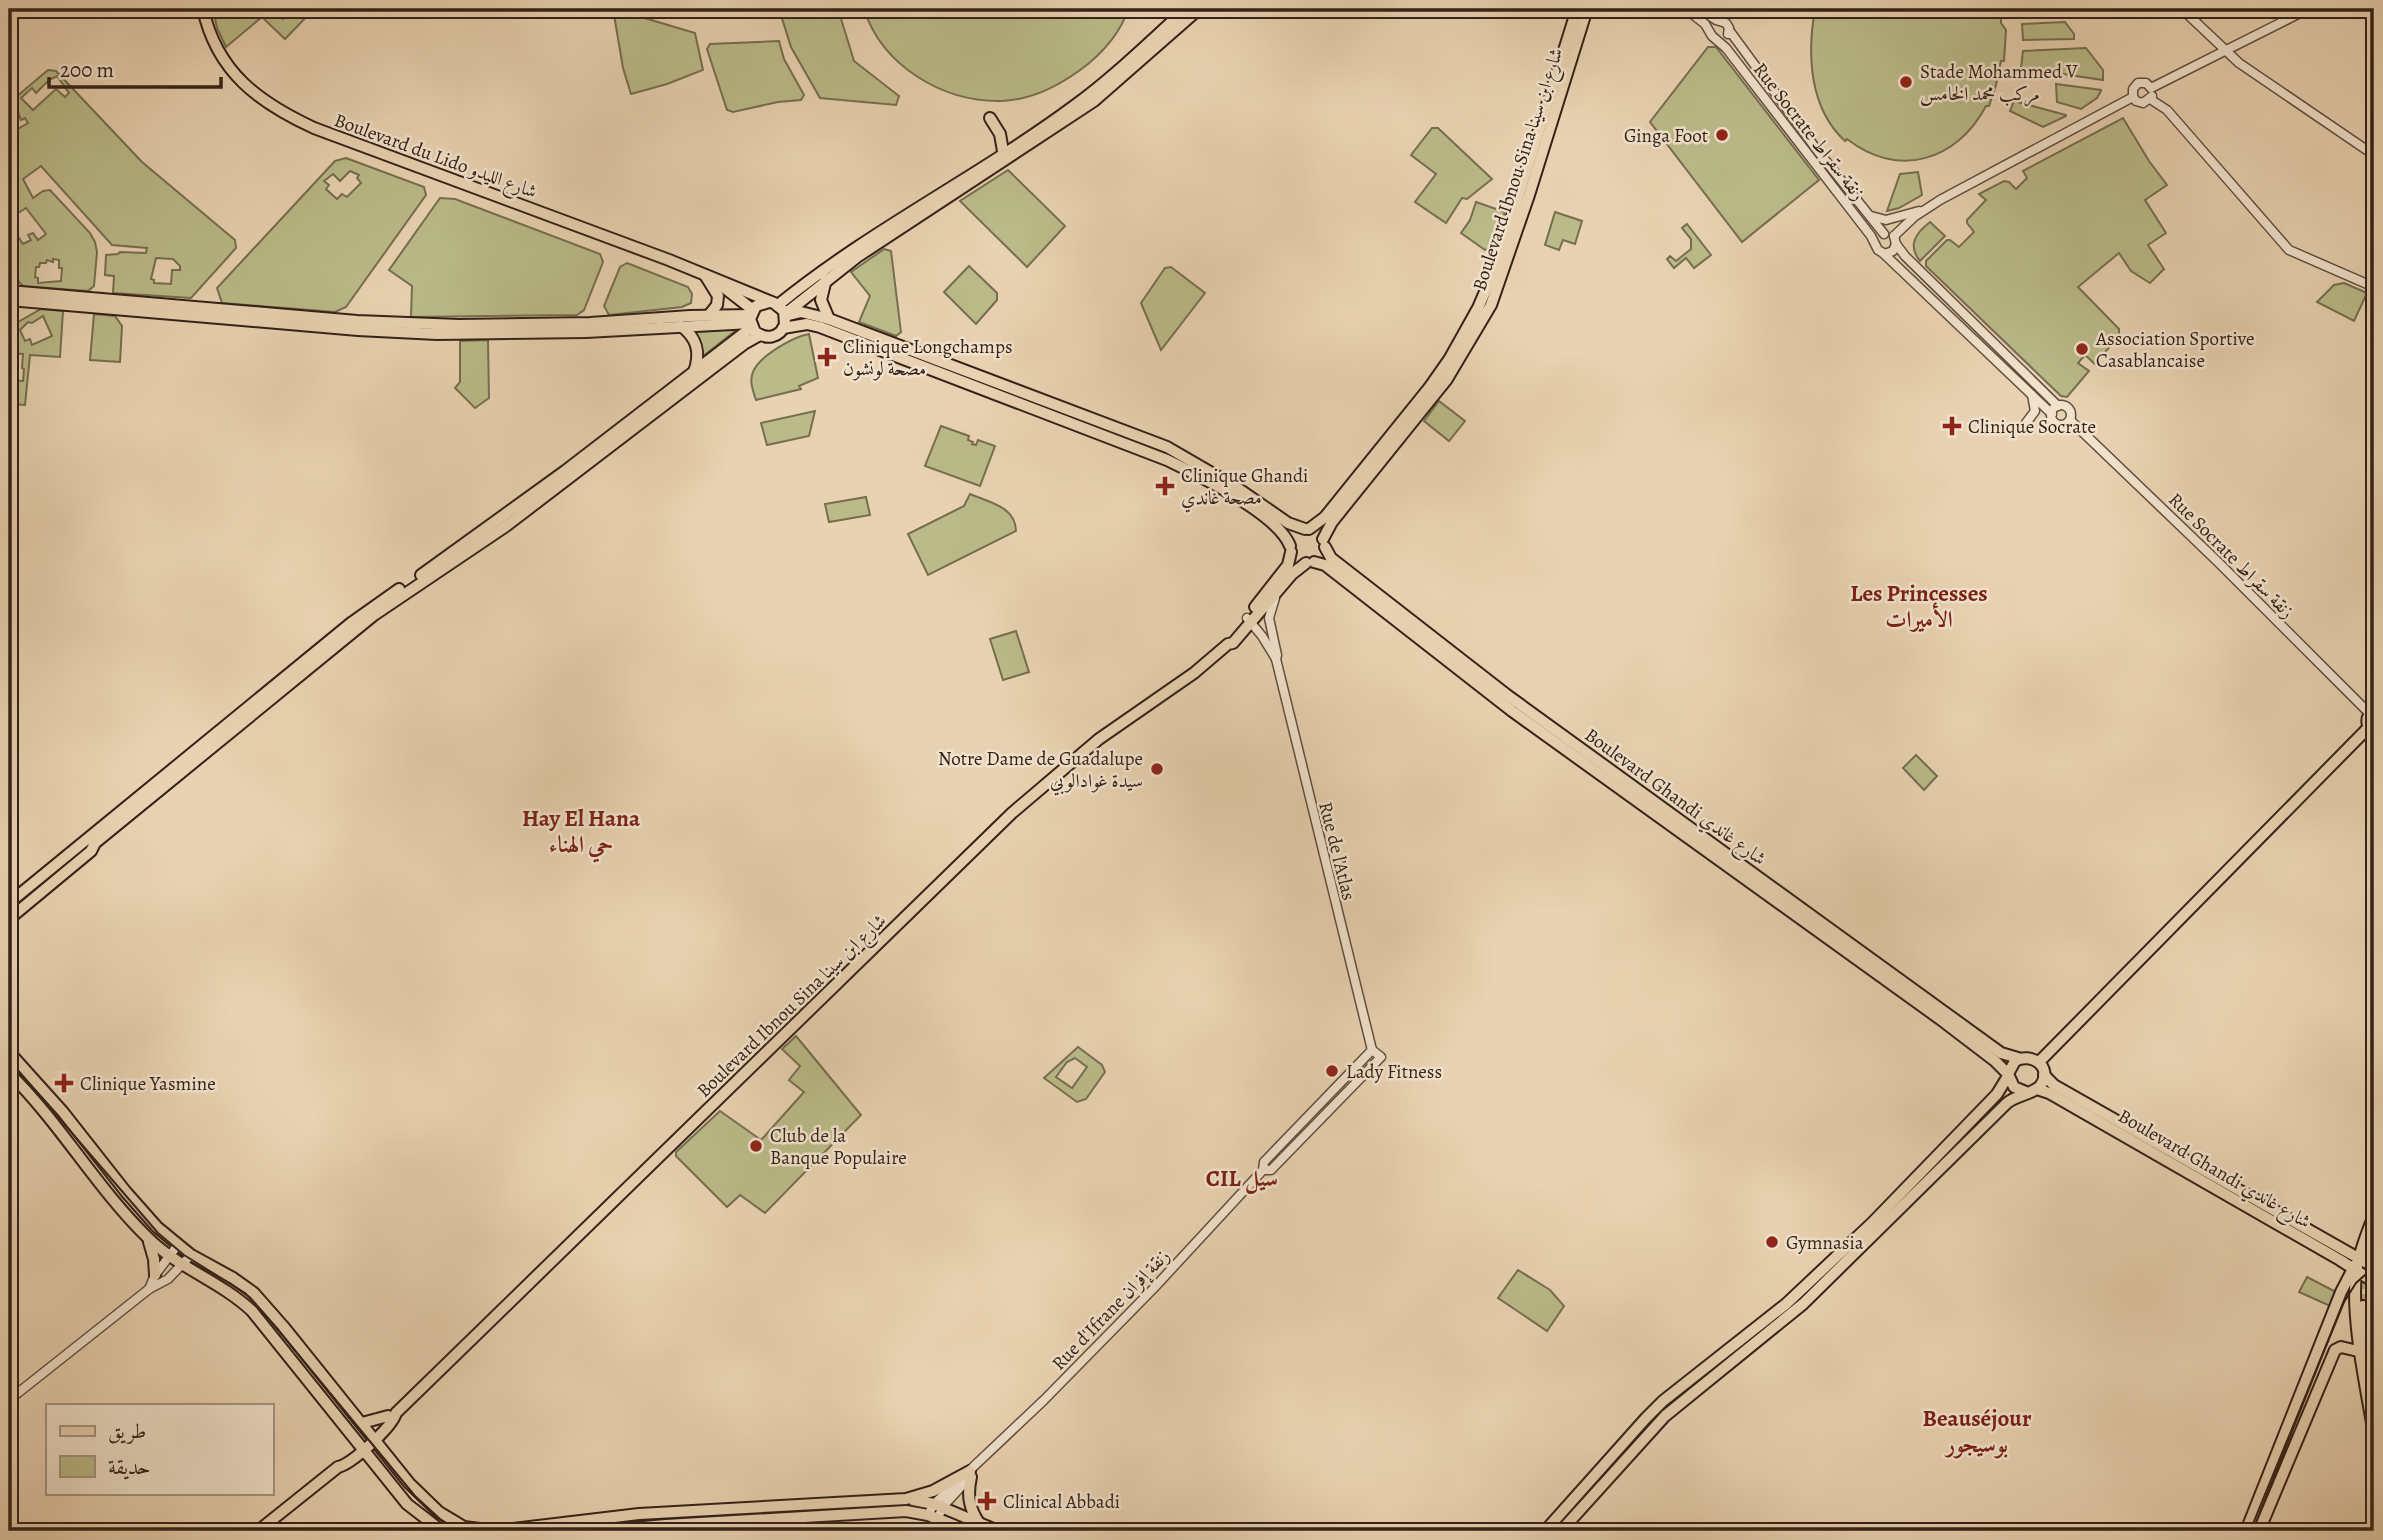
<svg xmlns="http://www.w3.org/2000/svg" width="2383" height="1540" font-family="Alegreya,Amiri,serif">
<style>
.green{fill:#babb89;stroke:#766e51;stroke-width:2;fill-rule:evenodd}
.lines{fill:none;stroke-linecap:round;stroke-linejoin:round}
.major-tunnel{stroke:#c5af93;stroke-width:10;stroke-dasharray:10 5;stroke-linecap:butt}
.minor-casing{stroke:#604d3f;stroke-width:11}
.major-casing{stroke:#332119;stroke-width:14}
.minor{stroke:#f1e2cc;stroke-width:8}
.major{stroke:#e9d2b1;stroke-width:10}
.tram{stroke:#332119;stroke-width:2}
.poi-dot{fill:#8f2418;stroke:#f1e2cc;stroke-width:2.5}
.labels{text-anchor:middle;stroke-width:5;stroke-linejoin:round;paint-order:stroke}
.poi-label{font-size:19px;fill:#332119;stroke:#f1e2cc;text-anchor:start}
.street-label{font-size:19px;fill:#332119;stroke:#f1e2cc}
.quarter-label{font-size:23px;font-weight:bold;fill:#7a1f14;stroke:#f1e2cc}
</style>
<rect width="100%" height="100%" fill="#e9d2b1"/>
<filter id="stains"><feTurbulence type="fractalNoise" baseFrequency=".00286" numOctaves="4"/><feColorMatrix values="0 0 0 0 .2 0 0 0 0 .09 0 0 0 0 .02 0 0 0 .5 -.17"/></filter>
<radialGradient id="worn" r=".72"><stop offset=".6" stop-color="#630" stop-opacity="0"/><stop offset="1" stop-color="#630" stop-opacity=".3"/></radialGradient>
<!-- green -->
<g class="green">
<path d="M213 9H272L283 19 288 14 291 17 296 12 295 9H314L285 39 262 17 226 47 217 28Z"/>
<path d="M613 9H625L648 19 695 33 703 70 667 84 631 94 623 68Z"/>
<path d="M779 9H838L854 61 899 96 896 105 820 98 791 47Z"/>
<path d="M864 9H1128C1122 30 1105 50 1088 64 1064 83 1033 100 1001 101 943 102 882 66 864 9Z"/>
<path d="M1815 9H2001V23L2006 30 2004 61H2001L1996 85 1989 106H1986C1957 161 1898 179 1847 139L1845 141C1809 108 1807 54 1815 9Z"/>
<path d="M2065 22 2074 34V39L2023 40 2022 24Z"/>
<path d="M779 41 784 59 804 95 801 100 778 102 733 112 727 110 707 49 710 44Z"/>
<path d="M1708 47H1716L1819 180 1742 242 1650 122Z"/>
<path d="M2086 48 2103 70V80L2021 68 2023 51Z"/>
<path d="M48 70 56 71 142 162 235 240 236 248 191 298 113 293 114 276 105 275 106 255 118 254 120 252 146 253 147 248 112 245 41 166 23 179 33 198 43 191 50 190 90 233 95 242 97 252 94 286 88 291 23 286 9 271V233L14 241 18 238 13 230 9 232V223L23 244 31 240 28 235 33 233 38 240 46 234 26 208 15 215 17 218 9 222V190L18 180 14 174 10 176 9 167 15 163 11 156 9 157V122L12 120 16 130 28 123 25 118 21 120 17 109 9 113V103ZM57 76 69 93 65 97 56 89 33 110 21 98 32 88 36 93 49 80ZM156 258 173 259 180 266V270H172L171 284 154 283V280L151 279ZM53 259 59 260V268H62L61 281 38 283V278L35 277 36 267H39L40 263H46L47 260 53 262Z"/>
<path d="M2056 84 2101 90V91L2097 98 2081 109 2057 102Z"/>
<path d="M2014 101 2066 115V116L2043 127 2010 111Z"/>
<path d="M2123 118 2149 161 2167 185 2145 200 2166 233 2148 245 2164 269 2150 283 2131 271 2119 253 2078 287 2119 329V336L2095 364 2085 355 2078 363 2089 371 2067 397 2061 396 1926 266V261L1947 240H1950L1959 247 1974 232 1967 223V220L1986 200 1979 194 2004 181 2009 182 2016 189 2027 178 2023 171Z"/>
<path d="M1432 128H1438L1492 179 1467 199 1462 198 1446 223 1415 202 1436 174 1411 155Z"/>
<path d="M346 158 424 187 426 195 346 307 335 312 222 303 217 288 335 161ZM350 171 359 175 357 178 361 183 347 197 342 194 337 199 326 189 329 185 324 181 333 174 340 181Z"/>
<path d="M1008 170 1065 226 1027 267 960 201Z"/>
<path d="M1918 172 1922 195 1899 208 1887 211 1900 174Z"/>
<path d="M440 198 455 199 600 254 603 262 584 310 577 315 411 317 412 286 389 270Z"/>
<path d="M1476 202 1505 212 1492 248 1485 250 1461 233 1470 220Z"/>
<path d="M1555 212 1582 221 1575 244 1563 240 1559 250 1545 245Z"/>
<path d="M1930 222 1945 236 1920 261C1907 245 1916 233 1930 222Z"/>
<path d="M1687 224 1711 255 1694 268 1686 258 1674 268 1667 259 1670 256 1676 261 1691 249V239L1682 228Z"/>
<path d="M884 249 891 251 901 332 896 336 859 322 870 296 851 272Z"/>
<path d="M627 263 688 287 692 294 691 303 682 307 609 315 604 306 620 267Z"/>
<path d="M969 266 997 293V300L976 324 944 292Z"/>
<path d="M1171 267 1205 293 1161 350 1141 303 1165 268Z"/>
<path d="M2344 283 2367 293 2354 321 2317 302 2334 285Z"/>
<path d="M41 309 63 311 60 357 30 355 25 405 9 404V389H13V384L9 383V380L23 381 24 369 22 368 23 354 10 353 9 358V327ZM43 316 52 336 32 345 30 339 25 341 20 330 28 322 32 323Z"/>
<path d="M94 314 115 316 122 326 120 362 90 360Z"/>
<path d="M694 330 734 329 735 331 702 357Z"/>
<path d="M809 334 818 378 799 386 801 389 756 400C753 391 749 381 753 372 759 356 793 337 809 334Z"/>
<path d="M488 340 489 398 475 408 455 388 460 382V341Z"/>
<path d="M1439 401 1465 421 1449 441 1424 421Z"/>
<path d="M815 411 809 436 767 445 761 423Z"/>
<path d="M941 426 969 436 968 440 973 442 972 444 976 445 978 440 995 446 980 486 925 466Z"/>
<path d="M970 494C989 502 1016 507 1016 531L928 575 908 534 964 506Z"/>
<path d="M866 497 870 515 829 522 825 504Z"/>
<path d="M1016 631 1029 672 1003 680 990 639Z"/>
<path d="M1916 755 1937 776 1924 790 1903 768Z"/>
<path d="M796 1036 861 1115 765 1213 740 1195 727 1207 676 1156V1152L720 1111 761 1140 804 1092 789 1080 800 1066 782 1049Z"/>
<path d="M1078 1047 1102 1065 1105 1072 1086 1099 1077 1102 1044 1078ZM1075 1058 1087 1067 1072 1088 1056 1077 1067 1062Z"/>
<path d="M1518 1270 1550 1290 1564 1306 1547 1331 1498 1298Z"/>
<path d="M2307 1277 2336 1292 2330 1306 2299 1292Z"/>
</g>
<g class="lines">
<!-- major-tunnel -->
<path class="major-tunnel" d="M2363 1304 2364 1267 2372 1241"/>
<defs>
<g id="minor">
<path d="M1686 9 1705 24 1712 36 1726 48 1871 236 1878 250 1885 254 1893 251 1896 244 1894 236"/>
<path d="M1700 9 1716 20 1726 23 1729 28 1728 34"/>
<path d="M2182 9 2239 63 2374 155"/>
<path d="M1729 30 1817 150 1884 234"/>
<path d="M2151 88 2308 9"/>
<path d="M2133 97 2136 101 2143 103 2152 96"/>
<path d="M2133 97V89L2138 83H2146L2151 88"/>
<path d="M2150 99 2167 110 2289 250 2374 287"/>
<path d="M1871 216 1886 220 1919 211"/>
<path d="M1894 236 1914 217 1940 200 2133 97"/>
<path d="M1896 244 1905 256 2058 406"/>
<path d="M1883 253 2052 414"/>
<circle cx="2061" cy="415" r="10"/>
<path d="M2070 420 2217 561 2370 714"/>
<path d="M2026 423 2035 411 2032 395"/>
<path d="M1275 598 1269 618 1277 655 1276 659 1372 1050"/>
<path d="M1247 618 1262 636 1276 659"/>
<path d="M1263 1170H1271L1381 1057 1372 1050"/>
<path d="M149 1289 155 1275 177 1246"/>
<path d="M9 1400 149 1289 168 1279 191 1255"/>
<path d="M928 1515 934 1504 1044 1400 1153 1289 1263 1170 1264 1162 1372 1050"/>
<path d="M937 1518 947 1502 970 1477"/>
</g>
<g id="major">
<path d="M203 9C217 72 258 102 314 128L669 260 774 303 784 311 785 325C779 338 767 340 755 332L750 319 756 306 769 302"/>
<path d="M990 118 1000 134 1004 157"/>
<path d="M705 275 718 296 717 305 709 315"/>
<path d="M826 279 821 300 829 319"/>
<path d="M722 286 753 310"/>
<path d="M9 291 357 321 459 325 590 323 690 316 751 315"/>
<path d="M9 300 358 330 437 334 586 332 751 323"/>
<path d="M778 305C870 230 978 177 1074 106 1114 77 1149 42 1186 9"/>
<path d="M785 314 857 257 1094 101 1199 9"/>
<path d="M785 316 801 312 829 319 1167 447 1236 487 1288 523 1305 529"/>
<path d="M681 326C697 338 701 352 694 372"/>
<path d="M783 328 807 324 820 327 1167 460C1198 475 1278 514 1290 546"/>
<path d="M1309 529 1325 517 1429 388 1450 358 1478 308 1497 264 1577 9"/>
<path d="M1323 539 1332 522 1447 379 1491 305 1529 195 1587 9"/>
<path d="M1325 547 1331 558 1507 695 2001 1053 2018 1058"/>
<path d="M1314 562 1325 565 1512 711 1940 1019 1995 1061 2008 1074"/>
<path d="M421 575 565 471 752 327"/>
<path d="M1255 607 1288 565 1291 552"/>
<path d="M2374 711C2365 716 2365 726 2374 730"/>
<path d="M9 903 351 623 399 589"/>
<path d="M9 919 91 851 95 843 374 615 506 526 744 344 760 335"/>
<path d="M9 1052 63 1112 126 1192 157 1227 191 1255 233 1278 254 1293 283 1326 409 1483 439 1512 464 1527 496 1531 639 1514 906 1499 933 1491 970 1471"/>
<path d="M2039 1062 2369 727"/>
<path d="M9 1073C60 1123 96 1187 147 1237 178 1268 220 1281 252 1311L407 1504 442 1531"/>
<path d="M2044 1075 2054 1085 2374 1267"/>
<path d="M2037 1089 2049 1093 2340 1260 2374 1282"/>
<path d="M2374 1215C2367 1233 2359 1252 2356 1272 2351 1321 2366 1386 2374 1435"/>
<path d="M149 1242 154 1259 155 1275"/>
<path d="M2363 1306 2374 1382"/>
<path d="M362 1423 388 1416"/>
<path d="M971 1477C967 1495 969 1508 979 1523"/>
<path d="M913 1500 934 1504 998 1531"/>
<path d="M258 1531 338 1467C352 1464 392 1427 396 1413L1012 813 1099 739 1194 673 1228 644 1233 643 1292 574 1306 563"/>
<path d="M598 1531 666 1525 906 1511 928 1515 968 1531"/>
<path d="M1545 1531 1646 1418 1663 1401 1786 1304 1872 1223 1997 1094 2008 1076"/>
<path d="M1561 1531 1665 1416 1803 1304 2007 1103C2016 1095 2034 1094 2041 1085 2053 1066 2031 1052 2015 1061L2008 1074 2014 1087 2026 1092"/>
<path d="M2246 1531 2341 1292 2355 1265"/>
<path d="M2259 1531 2335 1350 2341 1347 2362 1352"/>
</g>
</defs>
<!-- minor casing -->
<use href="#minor" class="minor-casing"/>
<!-- major casing -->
<use href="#major" class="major-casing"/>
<!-- minor -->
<use href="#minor" class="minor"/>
<!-- major -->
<use href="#major" class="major"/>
<!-- tram -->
<g class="tram">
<path d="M9 1060 158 1233 184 1255 245 1293 278 1330 415 1496 440 1519 459 1531"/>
<path d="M2250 1531 2344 1302 2356 1283 2374 1267"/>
</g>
</g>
<!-- markers -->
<g class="poi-dot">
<circle cx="1906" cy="82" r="7"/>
<circle cx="1722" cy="135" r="7"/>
<circle cx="2082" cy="349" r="7"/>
<path d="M823.5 346.5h7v7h7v7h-7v7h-7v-7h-7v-7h7z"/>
<path d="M1948.5 415.5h7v7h7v7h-7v7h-7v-7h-7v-7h7z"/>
<path d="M1161.5 475.5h7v7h7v7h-7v7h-7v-7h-7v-7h7z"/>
<circle cx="1157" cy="769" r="7"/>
<circle cx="1332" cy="1071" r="7"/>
<path d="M60.5 1072.5h7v7h7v7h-7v7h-7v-7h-7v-7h7z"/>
<circle cx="756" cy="1146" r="7"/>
<circle cx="1772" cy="1242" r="7"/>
<path d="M983.5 1490.5h7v7h7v7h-7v7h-7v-7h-7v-7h7z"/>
</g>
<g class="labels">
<!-- poi labels -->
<g class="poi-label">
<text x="1920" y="78">Stade Mohammed V<tspan x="1920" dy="22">مركب محمد الخامس</tspan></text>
<text x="1708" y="142" text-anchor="end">Ginga Foot</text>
<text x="2096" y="345">Association Sportive<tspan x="2096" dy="22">Casablancaise</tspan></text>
<text x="843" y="353">Clinique Longchamps<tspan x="843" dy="22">مصحة لونشون</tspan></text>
<text x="1968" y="433">Clinique Socrate</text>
<text x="1181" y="482">Clinique Ghandi<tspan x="1181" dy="22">مصحة غاندي</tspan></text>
<text x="1143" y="765" text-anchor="end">Notre Dame de Guadalupe<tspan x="1143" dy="22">سيدة غوادالوبي</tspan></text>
<text x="1346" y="1078">Lady Fitness</text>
<text x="80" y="1090">Clinique Yasmine</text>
<text x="770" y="1142">Club de la<tspan x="770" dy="22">Banque Populaire</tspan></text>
<text x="1786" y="1249">Gymnasia</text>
<text x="1003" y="1508">Clinical Abbadi</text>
</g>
<!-- street labels -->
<g class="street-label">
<text transform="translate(1810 131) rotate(52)" y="7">Rue Socrate زنقة سقراط</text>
<text transform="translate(436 155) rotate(20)" y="7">Boulevard du Lido شارع الليدو</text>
<text transform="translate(1517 169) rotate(-72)" y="7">Boulevard Ibnou Sina شارع ابن سينا</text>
<text transform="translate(2232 555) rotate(45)" y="7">Rue Socrate زنقة سقراط</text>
<text transform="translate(1676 796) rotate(36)" y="7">Boulevard Ghandi شارع غاندي</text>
<text transform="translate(1338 851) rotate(76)" y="7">Rue de l'Atlas</text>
<text transform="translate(791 1005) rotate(-44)" y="7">Boulevard Ibnou Sina شارع ابن سينا</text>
<text transform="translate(2215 1168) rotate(30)" y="7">Boulevard Ghandi شارع غاندي</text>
<text transform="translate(1110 1309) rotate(-46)" y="7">Rue d'Ifrane زنقة إفران</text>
</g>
<!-- quarter labels -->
<g class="quarter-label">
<text x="1919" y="601">Les Princesses<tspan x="1919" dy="26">الأميرات</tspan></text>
<text x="581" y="826">Hay El Hana<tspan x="581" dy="26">حي الهناء</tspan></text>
<text x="1242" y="1186">CIL سيل</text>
<text x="1977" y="1426">Beauséjour<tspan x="1977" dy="26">بوسيجور</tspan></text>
</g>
</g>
<!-- margin -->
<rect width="2383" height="1540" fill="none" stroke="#e9d2b1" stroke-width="35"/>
<rect x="10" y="10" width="2362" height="1519" fill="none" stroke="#332119" stroke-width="3.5"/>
<rect x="18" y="18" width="2348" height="1505" fill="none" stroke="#332119" stroke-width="2"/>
<!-- legend -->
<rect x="46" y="1404" width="228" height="91" fill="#f1e2cc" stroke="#a59584" stroke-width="2"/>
<rect x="60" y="1426" width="35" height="10" fill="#e9d2b1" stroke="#a59584" stroke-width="2"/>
<text x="108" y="1438" font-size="21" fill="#332119">طريق</text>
<rect x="60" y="1456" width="35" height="21" fill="#babb89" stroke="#a59584" stroke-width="2"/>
<text x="108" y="1474" font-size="21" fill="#332119">حديقة</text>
<!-- scale -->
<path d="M49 77v10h172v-10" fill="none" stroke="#332119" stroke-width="3.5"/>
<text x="60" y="77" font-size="21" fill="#332119" stroke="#f1e2cc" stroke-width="5" paint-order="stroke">200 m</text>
<rect width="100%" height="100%" filter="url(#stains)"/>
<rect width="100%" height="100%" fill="url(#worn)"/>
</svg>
